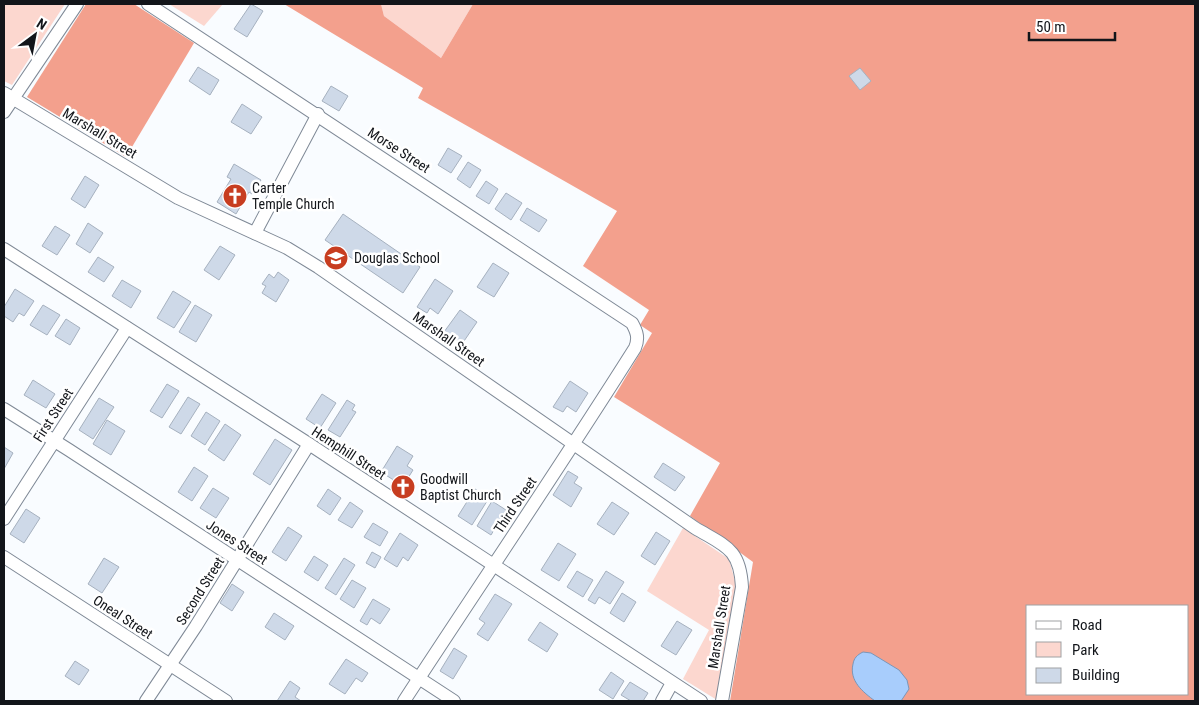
<svg xmlns="http://www.w3.org/2000/svg" width="1199" height="705" font-family="'Roboto Condensed',sans-serif">
<style>
.green{fill:#fcd7cf}
.forest{fill:#f3a08d;fill-rule:evenodd}
.water{fill:#a8cdfc;stroke:#7b96b8}
.building{fill:#ced9e8;stroke:#a6b1bf}
.lines{fill:none;stroke-linecap:round;stroke-linejoin:round}
.street-casing{stroke:#7f8996;stroke-width:14}
.street{stroke:#fff;stroke-width:12}
.labels{text-anchor:middle;stroke-width:5;stroke-linejoin:round;paint-order:stroke}
.street-label{font-size:14px;fill:#12151a;stroke:#fff}
.poi-label{font-size:14px;fill:#12151a;stroke:#fff;text-anchor:start}
</style>
<rect width="100%" height="100%" fill="#f9fcff"/>
<!-- green -->
<g class="green">
<path d="M4 4H65L12 85 4 81Z"/>
<path d="M169 4H223L204 26Z"/>
<path d="M381 4H473L441 58 384 16Z"/>
<path d="M683 528 729 559 736 585 717 700 683 679 709 630 647 591Z"/>
</g>
<!-- forest -->
<g class="forest">
<path d="M86 4H134L194 43 126 157 27 97Z"/>
<path d="M284 4H381L384 16 441 58 473 4H1195V701H730L753 562 690 516 720 463 614 397 652 333 640 325 649 310 583 266 617 211 418 98 423 88ZM1028 606H1188V694H1028Z"/>
</g>
<!-- water -->
<path class="water" d="M863 652 871 653 899 670 907 680 909 689 901 701H875C863 692 849 681 853 664 854 658 857 655 863 652Z"/>
<!-- building -->
<g class="building">
<path d="M251 4 263 11 247 37 234 29Z"/>
<path d="M198 67 219 80 210 95 189 81Z"/>
<path d="M860 68 871 81 860 90 849 76Z"/>
<path d="M331 86 348 96 339 111 322 101Z"/>
<path d="M242 104 262 117 251 134 231 122Z"/>
<path d="M448 148 462 156 451 173 438 165Z"/>
<path d="M468 162 481 170 470 188 457 179Z"/>
<path d="M234 164 261 180 252 194 249 192 236 214 217 202 231 179 227 177Z"/>
<path d="M85 176 99 185 85 208 71 199Z"/>
<path d="M486 181 498 189 489 204 476 196Z"/>
<path d="M506 193 522 203 511 220 495 209Z"/>
<path d="M527 208 547 220 539 232 520 220Z"/>
<path d="M343 214 420 267 403 293 325 240Z"/>
<path d="M88 223 103 233 90 253 76 244Z"/>
<path d="M55 226 70 235 57 255 42 246Z"/>
<path d="M220 246 235 255 219 280 204 270Z"/>
<path d="M98 257 114 267 104 282 88 272Z"/>
<path d="M493 263 509 273 494 297 477 287Z"/>
<path d="M278 272 289 280 276 302 262 293 266 286 262 284 269 274 274 278Z"/>
<path d="M435 279 453 291 438 314 430 308 427 313 417 307Z"/>
<path d="M122 280 141 291 131 308 112 296Z"/>
<path d="M15 289 34 301 24 316 19 313 13 322 4 316V307Z"/>
<path d="M173 291 191 302 174 328 157 318Z"/>
<path d="M43 305 60 315 47 335 30 325Z"/>
<path d="M195 305 212 315 196 342 179 332Z"/>
<path d="M460 310 477 322 462 344 444 332Z"/>
<path d="M66 319 80 328 70 345 55 336Z"/>
<path d="M33 380 55 394 46 408 24 395Z"/>
<path d="M570 381 588 393 576 412 567 406 563 412 553 407Z"/>
<path d="M167 384 179 391 162 418 150 411Z"/>
<path d="M322 394 336 403 320 428 306 419Z"/>
<path d="M188 397 200 404 181 434 169 427Z"/>
<path d="M99 398 114 407 93 439 79 430Z"/>
<path d="M347 400 355 405 352 410 356 412 340 437 328 430Z"/>
<path d="M206 412 220 421 205 445 191 436Z"/>
<path d="M107 420 125 431 111 455 93 444Z"/>
<path d="M225 424 241 435 224 461 208 450Z"/>
<path d="M275 439 292 450 270 485 253 474Z"/>
<path d="M397 446 413 456 407 466 413 470 403 486 381 472Z"/>
<path d="M4 447 13 453 4 469Z"/>
<path d="M663 463 685 477 675 491 654 477Z"/>
<path d="M194 467 208 476 192 501 178 492Z"/>
<path d="M568 471 578 477 574 483 582 488 571 507 553 495Z"/>
<path d="M213 488 229 498 216 518 200 508Z"/>
<path d="M328 489 341 498 330 515 317 506Z"/>
<path d="M475 489 489 498 472 525 458 516Z"/>
<path d="M492 501 506 510 491 535 477 526Z"/>
<path d="M350 502 363 511 352 528 338 520Z"/>
<path d="M612 502 629 513 614 535 597 524Z"/>
<path d="M26 509 40 518 24 543 10 534Z"/>
<path d="M373 523 388 532 380 546 364 537Z"/>
<path d="M288 527 302 536 286 561 272 552Z"/>
<path d="M656 532 670 541 655 565 641 556Z"/>
<path d="M400 533 418 545 408 561 403 557 397 567 384 559Z"/>
<path d="M558 543 576 554 559 581 541 570Z"/>
<path d="M372 552 381 557 375 568 366 563Z"/>
<path d="M314 556 328 565 318 581 304 572Z"/>
<path d="M104 558 119 567 102 593 88 584Z"/>
<path d="M344 558 355 565 336 595 325 588Z"/>
<path d="M577 571 593 580 583 597 567 587Z"/>
<path d="M606 571 624 582 610 604 599 597 595 604 588 600Z"/>
<path d="M352 580 366 588 354 608 340 599Z"/>
<path d="M232 584 244 592 232 611 220 603Z"/>
<path d="M622 593 636 602 624 622 610 613Z"/>
<path d="M495 594 512 604 488 641 477 634 485 623 479 619Z"/>
<path d="M373 599 390 609 380 624 371 618 367 625 360 621Z"/>
<path d="M274 613 294 626 285 640 265 627Z"/>
<path d="M677 621 692 630 676 655 661 646Z"/>
<path d="M540 622 558 634 547 652 528 640Z"/>
<path d="M454 648 467 656 453 679 440 671Z"/>
<path d="M346 659 368 673 362 682 356 678 345 694 329 684Z"/>
<path d="M75 661 89 670 79 685 65 676Z"/>
<path d="M611 672 624 681 613 699 599 690Z"/>
<path d="M290 681 300 688 295 697 301 701H277Z"/>
<path d="M630 682 648 693 643 701H631L621 695Z"/>
</g>
<g class="lines">
<defs>
<g id="street">
<path d="M148 4 632 323C637 332 639 338 635 348 560 467 481 583 404 701"/>
<path d="M4 93 178 198 287 248 318 267 695 528C725 546 740 548 742 587L722 701"/>
<path d="M4 112 77 4"/>
<path d="M255 233 318 114"/>
<path d="M4 249 309 444 701 701"/>
<path d="M4 409 69 450 454 701"/>
<path d="M4 519 127 328"/>
<path d="M4 557 226 701"/>
<path d="M146 701 196 626 309 444"/>
<path d="M662 701 672 683"/>
</g>
</defs>
<!-- street casing -->
<use href="#street" class="street-casing"/>
<!-- street -->
<use href="#street" class="street"/>
</g>
<!-- icons -->
<defs>
<symbol id="church-disc" viewBox="-11 -11 22 22"><circle r="9.5" fill="#c73d20" stroke="#fff"/><path d="M-1.2-6h2.4v3.5h3.3v2.4h-3.3V6h-2.4V-.1h-3.3v-2.4h3.3Z" fill="#fff"/></symbol>
<symbol id="school-disc" viewBox="-11 -11 22 22"><circle r="9.5" fill="#c73d20" stroke="#fff"/><path d="M0-5L7-2L0 1L-7-2ZM-4 1L0 2.5L4 1V4Q0 6-4 4Z" fill="#fff"/></symbol>
</defs>
<g fill-rule="evenodd">
<use href="#church-disc" x="221" y="182" width="28" height="28"/>
<use href="#school-disc" x="322" y="244" width="28" height="28"/>
<use href="#church-disc" x="389" y="473" width="28" height="28"/>
</g>
<g class="labels">
<!-- street labels -->
<g class="street-label">
<text transform="translate(100 133) rotate(31)" y="5">Marshall Street</text>
<text transform="translate(399 150) rotate(33)" y="5">Morse Street</text>
<text transform="translate(449 339) rotate(35)" y="5">Marshall Street</text>
<text transform="translate(53 415) rotate(-57)" y="5">First Street</text>
<text transform="translate(349 453) rotate(33)" y="5">Hemphill Street</text>
<text transform="translate(515 505) rotate(-56)" y="5">Third Street</text>
<text transform="translate(237 542) rotate(33)" y="5">Jones Street</text>
<text transform="translate(200 591) rotate(-58)" y="5">Second Street</text>
<text transform="translate(123 617) rotate(33)" y="5">Oneal Street</text>
<text transform="translate(719 627) rotate(-81)" y="5">Marshall Street</text>
</g>
<!-- poi labels -->
<g class="poi-label">
<text x="252" y="193">Carter<tspan x="252" dy="16">Temple Church</tspan></text>
<text x="354" y="263">Douglas School</text>
<text x="420" y="484">Goodwill<tspan x="420" dy="16">Baptist Church</tspan></text>
</g>
</g>
<!-- border -->
<rect width="1199" height="705" fill="none" stroke="#12151a" stroke-width="10"/>
<!-- legend -->
<rect x="1026" y="605" width="162" height="90" fill="#ffffff" stroke="#a0a1a3"/>
<rect x="1036" y="621" width="25" height="8" fill="#ffffff" stroke="#a0a1a3"/>
<text x="1072" y="630" font-size="15" fill="#12151a">Road</text>
<rect x="1036" y="642" width="25" height="15" fill="#fcd7cf" stroke="#a0a1a3"/>
<text x="1072" y="655" font-size="15" fill="#12151a">Park</text>
<rect x="1036" y="668" width="25" height="15" fill="#ced9e8" stroke="#a0a1a3"/>
<text x="1072" y="680" font-size="15" fill="#12151a">Building</text>
<!-- north arrow -->
<g transform="translate(35 35) rotate(32)" stroke="#ffffff" stroke-width="4" paint-order="stroke">
<path d="M0-4L9 19L0 12L-9 19Z" fill="#12151a"/>
<text y="-8" font-size="14" font-weight="bold" text-anchor="middle" fill="#12151a">N</text>
</g>
<!-- scale -->
<path d="M1029 32v8h86v-8" fill="none" stroke="#12151a" stroke-width="2.5"/>
<text x="1036" y="32" font-size="15" fill="#12151a" stroke="#ffffff" stroke-width="4" paint-order="stroke">50 m</text>
</svg>
